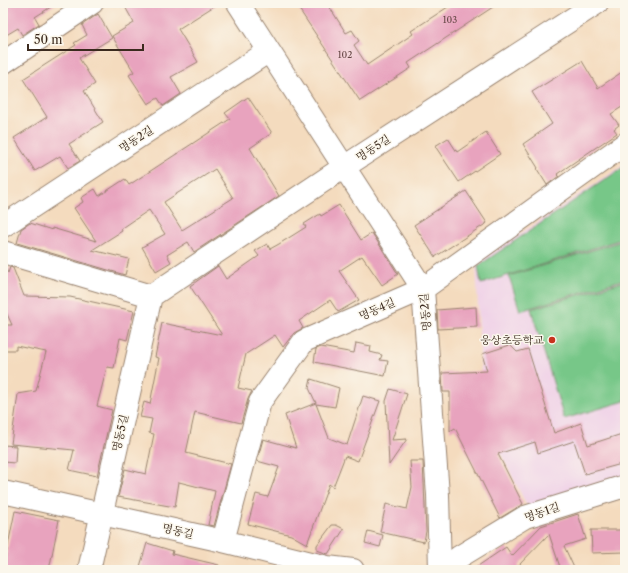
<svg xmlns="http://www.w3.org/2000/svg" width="628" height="573" viewBox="0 0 628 573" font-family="'Libre Caslon Text','Noto Serif KR',serif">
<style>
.built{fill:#efd0e7}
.green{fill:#77c788;stroke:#597853}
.building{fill:#e8a3be;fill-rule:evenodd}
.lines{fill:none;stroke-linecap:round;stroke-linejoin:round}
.minor-casing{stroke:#98826e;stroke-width:24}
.minor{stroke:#fff;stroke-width:22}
.poi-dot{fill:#c8321e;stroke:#fbf7ec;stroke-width:1.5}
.labels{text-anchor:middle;stroke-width:3;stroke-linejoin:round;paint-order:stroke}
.number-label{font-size:9px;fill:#664846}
.street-label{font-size:11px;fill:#3b2a1e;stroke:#fbf7ec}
.poi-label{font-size:11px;fill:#3b2a1e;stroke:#fbf7ec;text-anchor:end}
</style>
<rect width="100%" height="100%" fill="#fbf7ec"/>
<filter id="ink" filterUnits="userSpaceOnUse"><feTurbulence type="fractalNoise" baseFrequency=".025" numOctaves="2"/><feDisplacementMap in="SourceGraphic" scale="8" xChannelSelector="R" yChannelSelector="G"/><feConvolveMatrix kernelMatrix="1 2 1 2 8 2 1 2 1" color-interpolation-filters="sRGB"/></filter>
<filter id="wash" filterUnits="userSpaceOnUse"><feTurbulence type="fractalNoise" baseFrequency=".012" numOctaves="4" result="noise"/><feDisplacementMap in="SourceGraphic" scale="16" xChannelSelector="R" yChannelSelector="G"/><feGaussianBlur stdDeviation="0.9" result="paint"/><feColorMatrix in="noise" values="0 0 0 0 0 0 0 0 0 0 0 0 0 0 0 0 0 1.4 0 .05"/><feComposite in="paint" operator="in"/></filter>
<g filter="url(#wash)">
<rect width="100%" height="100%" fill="#f4dbbe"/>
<!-- built -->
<path class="built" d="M625,164V481L529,510L483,418L476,263Z"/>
<!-- green -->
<path class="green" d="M625,166V238L481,284L478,266Z
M625,240V279L520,311L509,276Z
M625,281V401L564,419L531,309Z"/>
<g id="blocks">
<!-- building -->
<path class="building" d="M3,3H57L35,17L39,24L22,35L18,28L3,37Z
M123,3H219L178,29L198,62L171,77L181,94L163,106L158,98L148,104L129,75L134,72L112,36L134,23Z
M295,3H327L346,33L352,30L359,41L354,45L367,65L413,34L411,31L454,3H499L408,63L411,68L360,101Z
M98,14L112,38L79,58L95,84L84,91L103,122L69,144L80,161L68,168L60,156L35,171L14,138L47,117L23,79L76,45L74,43L87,35L82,25Z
M582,61L598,88L625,70V105L611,114L619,125L614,129L617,133L557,174L559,176L547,185L537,169L538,168L523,144L552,124L532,92Z
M248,97L272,133L250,148L279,196L194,252L188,242L167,255L171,262L156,271L142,247L165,234L149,210L121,229L122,231L92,250L129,259L125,275L17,243L21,229L30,223L52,230V228L96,241L74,208L83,202L81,198L95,189L99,196L125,179L129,185L230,119L225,113ZM215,169L233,198L182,230L164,202Z
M486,132L500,154L459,182L435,146L448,138L457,152Z
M466,191L487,223L435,257L414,225Z
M339,205L361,240L372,233L398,274L382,285L362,256L339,271L359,300L338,312L330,300L299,321L303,328L294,333L283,347L275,335L246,354L238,388L252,391L248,399L241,423L195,412L186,453L231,464L214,526L208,525L215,491L179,482L175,507L118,497L125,469L146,474L154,434L149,433L152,419L140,417L144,402L150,404L159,358L155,357L162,323L222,335L190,286L218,266L226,279L259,256L255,251L267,244L270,249L279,244L306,227L304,224L320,214L321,216Z
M3,265L8,273L10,267L13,268L24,296L70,297L134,311L127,340L120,338L114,368L107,367L97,406L112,410L97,476L69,470L74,450L11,444L18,394L36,391L46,352L16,346V350H3V325H12L3,305Z
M476,307L477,327L438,329L437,310Z
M356,343L371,346L370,352L382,355L380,360L388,361L385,376L314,362L316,349L321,347L354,353Z
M510,345L517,352L528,349L554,433L581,423L588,445L625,433V463L585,474L574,441L538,453L535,442L498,454L523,504L500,518L455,428L450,431V392H443L442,373L487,371L482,354Z
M311,379L339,388L335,407L316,404L329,438L347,445L363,396L380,401L358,461L345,456L333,487L329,484L307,544L291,535L248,524L256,494L268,497L279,467L257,461L263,439L296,448L285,415L316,403L309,388Z
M390,389L407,394L392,440L407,439L389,465L386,401Z
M3,445L16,446L15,463L3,462Z
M410,461H423L426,531L424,542L380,532L386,504L407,509L412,487Z
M15,511L59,520L49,570H3Z
M578,514L586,539L564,546L575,570H561L549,534L518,566L521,570H472L506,547L512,556L541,526Z
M332,525H336L344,529L328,554L317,550V545Z
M591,530H625V552L592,553Z
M368,531L383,535L380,547L365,543Z
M147,543L173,551L172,554L219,565V570H139Z"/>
</g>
</g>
<g filter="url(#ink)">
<use href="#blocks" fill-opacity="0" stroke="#98826e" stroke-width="1"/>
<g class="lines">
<defs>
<path id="minor" d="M238,3L423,289L438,495L440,570
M3,63L92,3
M3,226L269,51
M3,252L151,296
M3,492L223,541L327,567L353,570
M223,541L260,402L304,341L423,289L625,144
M89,570L151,296L344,167L597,3
M449,570L459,557L525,517L625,486"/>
</defs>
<!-- minor casing -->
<use href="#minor" class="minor-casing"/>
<!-- minor -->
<use href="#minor" class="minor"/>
</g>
</g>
<!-- markers -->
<circle class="poi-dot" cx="552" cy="340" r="4"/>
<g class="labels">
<!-- number labels -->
<g class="number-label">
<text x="450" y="23">103</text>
<text x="345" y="58">102</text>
</g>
<!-- street labels -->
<g class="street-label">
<text transform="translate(136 139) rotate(-33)" y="4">명동2길</text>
<text transform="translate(373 148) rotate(-33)" y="4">명동5길</text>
<text transform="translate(377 309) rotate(-23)" y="4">명동4길</text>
<text transform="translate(425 312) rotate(-95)" y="4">명동2길</text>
<text transform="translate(120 433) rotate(-77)" y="4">명동5길</text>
<text transform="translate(542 512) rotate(-19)" y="4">명동1길</text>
<text transform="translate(178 531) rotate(13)" y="4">명동길</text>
</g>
<!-- poi labels -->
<g class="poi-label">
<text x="544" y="344">웅상초등학교</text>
</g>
</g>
<!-- margin -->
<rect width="628" height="573" fill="none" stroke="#fbf7ec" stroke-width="16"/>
<!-- scale -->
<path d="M28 44v6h115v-6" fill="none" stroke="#3b2a1e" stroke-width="2"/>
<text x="34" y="44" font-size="12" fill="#3b2a1e" stroke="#fbf7ec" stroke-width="3" paint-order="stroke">50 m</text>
</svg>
